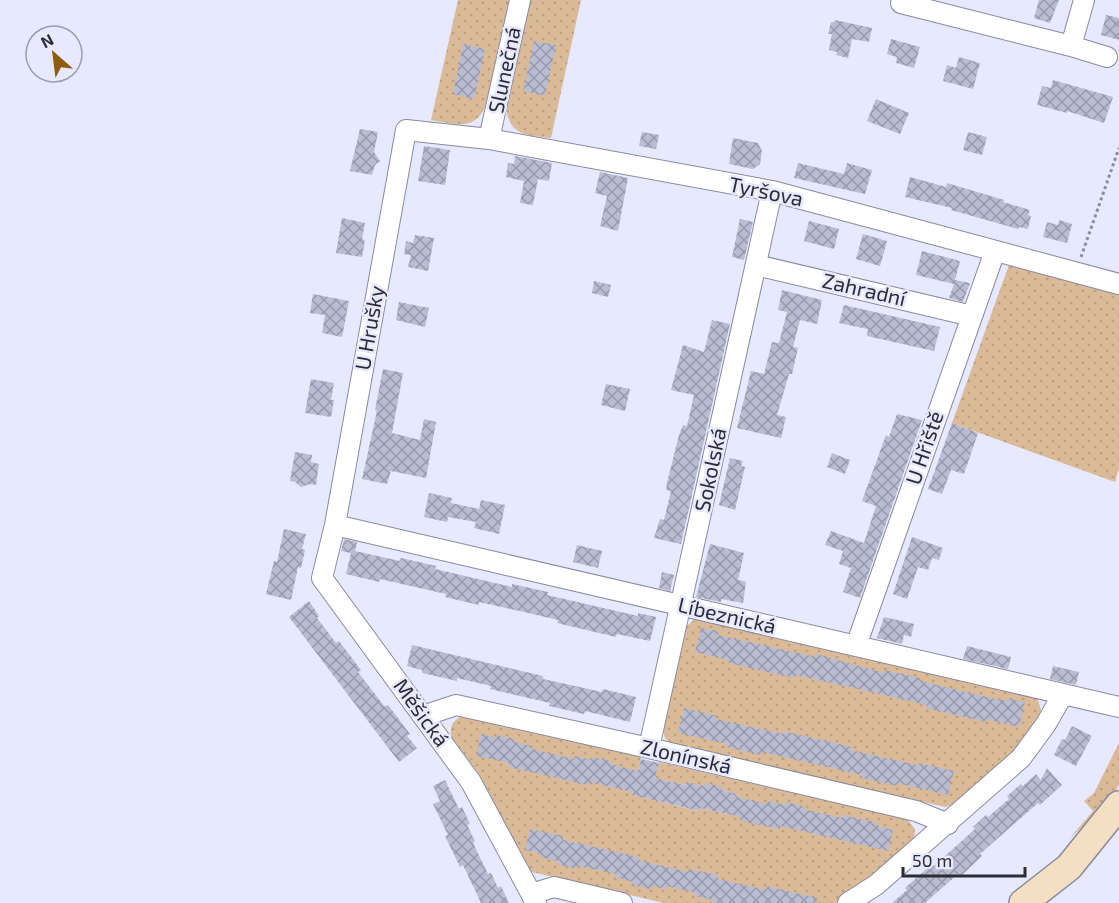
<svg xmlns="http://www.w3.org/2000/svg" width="1119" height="903" viewBox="0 0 1119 903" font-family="'Exo 2',sans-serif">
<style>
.green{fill:url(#green-dots)}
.building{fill:url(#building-cross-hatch)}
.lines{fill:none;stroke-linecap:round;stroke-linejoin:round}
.street-casing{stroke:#888a9e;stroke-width:22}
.secondary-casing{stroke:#888a9e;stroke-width:30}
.path{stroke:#8a8c9b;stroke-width:3;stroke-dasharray:3 3;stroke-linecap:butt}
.street{stroke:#fff;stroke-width:20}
.secondary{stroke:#f4dfc3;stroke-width:27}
.labels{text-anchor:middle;stroke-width:5;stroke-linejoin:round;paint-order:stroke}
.street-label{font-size:21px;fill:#2b2c34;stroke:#e6e9ff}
</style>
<defs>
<pattern id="green-dots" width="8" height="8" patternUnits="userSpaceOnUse" patternTransform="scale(1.5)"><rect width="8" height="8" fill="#daba97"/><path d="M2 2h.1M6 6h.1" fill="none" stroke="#bba083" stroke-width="1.8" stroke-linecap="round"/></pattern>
<pattern id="building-cross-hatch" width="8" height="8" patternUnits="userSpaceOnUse" patternTransform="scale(1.5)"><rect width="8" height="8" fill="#babdd2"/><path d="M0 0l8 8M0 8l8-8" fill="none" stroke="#979aab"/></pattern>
</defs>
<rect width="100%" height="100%" fill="#e6e9ff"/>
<!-- green -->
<path class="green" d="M458,0H509L486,104C476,132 455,124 431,120Z
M529,0H581L551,138C527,135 509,136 506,107Z
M1010,262L1119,295V468L1115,482L952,423Z
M696,618L1037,697L1041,710L1026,740L953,805L945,807L672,744L665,738L663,729L687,626Z
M461,717L641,757L633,795L698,811L700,808L733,815L738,794L722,790L723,788L705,784V786L686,785L655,778L659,762L907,819L915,829L914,840L863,886L835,903H664L532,872L525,865L481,777L451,736C450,727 452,721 461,717Z
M1119,743V784L1111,801L1069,839L1093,811L1084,801L1094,793Z"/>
<!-- building -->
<path class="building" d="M1039,0H1059L1050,23L1034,18Z
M1106,15L1119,18V40L1101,35Z
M835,20L872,28L869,42L852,39L848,58L836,55L837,52L829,50L832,34H828L831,22H834Z
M891,39L920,47L914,68L896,63L897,57L887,54Z
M534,41L556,45L545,96L523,91Z
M463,44L485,49L474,99L453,94Z
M959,57L980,63L973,89L943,81L947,65L956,68Z
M1053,80L1113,97L1104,123L1067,111V113L1037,105L1042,86L1051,88Z
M876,99L909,113L900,134L867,121Z
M360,129L378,132L374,152L380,161L375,165L372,175L350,171Z
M642,132L659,135L656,149L639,146Z
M968,132L987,137L982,155L963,150Z
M733,138L758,143L762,151L760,164L753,169L729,164Z
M424,146L450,150L445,185L418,181Z
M515,156L552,163L549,181L538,179L533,205L520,203L524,181L506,177L508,163L514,164Z
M798,163L844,174L847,163L872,170L865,194L794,178Z
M600,172L628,178L618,231L600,226L607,196L595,193Z
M910,177L946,187L947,183L1004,200L1003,202L1030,210L1028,215L1031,216L1028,229L1019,227L1018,229L951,210L952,208L905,197Z
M342,218L365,223L362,239L365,240L362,257L336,253Z
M740,219L753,222L744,260L732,257Z
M1059,220L1072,224L1067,243L1043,237L1047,222L1058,225Z
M809,221L839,229L834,249L804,241Z
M863,234L887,241L880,266L856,259Z
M415,235L434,238L428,271L408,267L411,255L404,254L406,241L413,243Z
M922,251L960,261L955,280L970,283L963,302L949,298L954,284L916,275Z
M594,281L611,285L608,297L592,293Z
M782,290L822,300L817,324L800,320L793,347L798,348L792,374H789L777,415L786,417L781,438L737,428L751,371L764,374L772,342L779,343L787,312L778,310Z
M313,294L349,301L342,337L322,333L325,315L310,313Z
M399,302L429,308L425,327L396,320Z
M844,305L940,327L934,351L867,336L868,329L839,323Z
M712,320L730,324L681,544L654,538L660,519L664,520L671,491L666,490L667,483L679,435L683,425L687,426L694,395L671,390L683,345L704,352Z
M383,369L403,373L392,433L420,440L424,419L436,422L426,478L391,471L387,484L362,479L377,411L375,410Z
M311,379L334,383L331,400H334L331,417L305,413Z
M606,384L630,389L625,411L601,405Z
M897,414L922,420L860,598L843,592L851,568L839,564L843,551L825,545L831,531L864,543L876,506L862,501L886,435L889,437Z
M952,423L978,433L964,474L951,470L942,494L928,489Z
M295,452L312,455L311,462L319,464L316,485L310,484L301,487L295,482L290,481Z
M832,453L850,460L845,474L827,467Z
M730,458L743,461L741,466L745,467L735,510L719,505Z
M429,493L452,498L451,503L479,509L481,500L505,505L499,534L474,528L476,522L448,517L447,522L424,517Z
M284,529L306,534L302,549L305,550L301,568L298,567L291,600L266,594L274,561L277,562Z
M912,537L943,548L939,560L932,558L928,570L918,567L907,599L893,594Z
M344,539L357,542L355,551L400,561L401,558L419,562L436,566L435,569L512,587V584L548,592L547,595L638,616V613L656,617L650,641L617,634L616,637L557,623L558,620L524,612L479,602V605L445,597L446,594L380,579L379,582L346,574L351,553L341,551Z
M710,544L744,553L738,580L746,582L743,603L721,599V602L696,597Z
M577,545L602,551L598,568L573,562Z
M662,572L674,575L670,591L659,588Z
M309,601L319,616L317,618L336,643L339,641L361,670L358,672L385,707L388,705L410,734L407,736L417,748L399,762L289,617Z
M884,617L914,624L911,637L904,635L902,644L877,638Z
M701,628L719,631L718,635L816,657V654L884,673L885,670L903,674L920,678V681L991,698L1007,701V698L1025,702L1019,727L986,719L985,722L926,708L927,705L858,689L795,675L794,678L728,663L729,660L695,652Z
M412,645L543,676V679L602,692L603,689L636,697L630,722L585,711L584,714L549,706L550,703L490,689L491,686L457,678V681L422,673V670L407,666Z
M967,646L1011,657L1008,669L963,659Z
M1053,666L1079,672L1076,685L1050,679Z
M684,708L717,716L716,719L783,734V731L852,747L851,750L885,758L918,765L919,763L954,771L948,795L897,783V786L879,782L862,778V775L762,752L761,755L726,747L727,744L678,733Z
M1072,726L1092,736L1076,766L1054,755L1062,739L1065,740Z
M481,734L497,738V735L515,739L514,742L532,746L531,749L574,759L575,756L592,760L593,757L611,761L610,764L638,771L641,759L646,760L659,763L655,778L686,785L687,782L705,786V783L723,787L722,790L738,794L737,797L767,804L768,801L785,805L786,802L803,806V809L842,818L843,815L878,823V826L893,830L888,851L780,826V829L740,821L741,817L700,808L699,811L666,803L632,795L633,792L588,782L587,785L509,767V763L476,756Z
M1047,768L1062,785L1040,805L1038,803L980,854L982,856L960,877L958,874L925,903H892L907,890L905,888L932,864L934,866L975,829L973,827L986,815L988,817L1009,799L1007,796L1021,784L1023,786L1036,774L1041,780Z
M445,780L459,809L462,807L470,824L467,825L475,841L473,843L488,874L491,873L498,888L501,886L509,903H481L463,865L460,867L445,836L448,835L433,804L440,801L433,786Z
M530,829L563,836V840L639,857L638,860L688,872L689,869L718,875V879L766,890L767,886L817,898L816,903H712L713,900L695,896L696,893L667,886L666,889L651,886L650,889L632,885L633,882L616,877V874L588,868L576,866L575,869L557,864L558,861L540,857L541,854L525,850Z"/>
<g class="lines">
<defs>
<path id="street" d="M901,3L1071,46L1084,0
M1071,46L1107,57
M489,139L520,0
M756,265L972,316
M335,525L1119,707
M856,646L995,251
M423,716L456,705L649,748L916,811L948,824
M649,748L772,191
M531,894L554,887L622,903
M536,903L471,782L322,578L335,525L406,130L489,139L772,191L1119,284
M848,903L876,885L1021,758L1046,724L1063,694"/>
<path id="secondary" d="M1023,903L1069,867L1119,805"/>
</defs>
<!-- street casing -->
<use href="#street" class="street-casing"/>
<!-- secondary casing -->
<use href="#secondary" class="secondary-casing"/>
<!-- path -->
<path class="path" d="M1081,257L1119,148"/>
<!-- street -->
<use href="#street" class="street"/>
<!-- secondary -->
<use href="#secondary" class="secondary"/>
</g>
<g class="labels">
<!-- street labels -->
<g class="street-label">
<text transform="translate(505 70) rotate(-78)" y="7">Slunečná</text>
<text transform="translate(766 192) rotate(12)" y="7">Tyršova</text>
<text transform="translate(864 290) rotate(13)" y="7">Zahradní</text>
<text transform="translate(370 328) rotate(-80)" y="7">U Hrušky</text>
<text transform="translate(925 448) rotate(-71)" y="7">U Hřiště</text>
<text transform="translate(711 470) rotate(-78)" y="7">Sokolská</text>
<text transform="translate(727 616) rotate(13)" y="7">Líbeznická</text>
<text transform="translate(421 713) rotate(54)" y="7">Měšická</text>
<text transform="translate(686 757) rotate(13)" y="7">Zlonínská</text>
</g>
</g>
<!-- north arrow -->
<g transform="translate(54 54) rotate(332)"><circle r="28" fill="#e6e9ff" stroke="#9b9dae" stroke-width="1.5"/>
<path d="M0-4.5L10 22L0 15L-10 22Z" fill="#8f5b0c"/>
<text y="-9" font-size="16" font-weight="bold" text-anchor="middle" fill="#2b2c34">N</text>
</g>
<!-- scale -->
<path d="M903 867v9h122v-9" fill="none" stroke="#2b2c34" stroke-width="3"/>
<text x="912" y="867" font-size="18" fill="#2b2c34" stroke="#e6e9ff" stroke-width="4.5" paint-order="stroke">50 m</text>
</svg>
